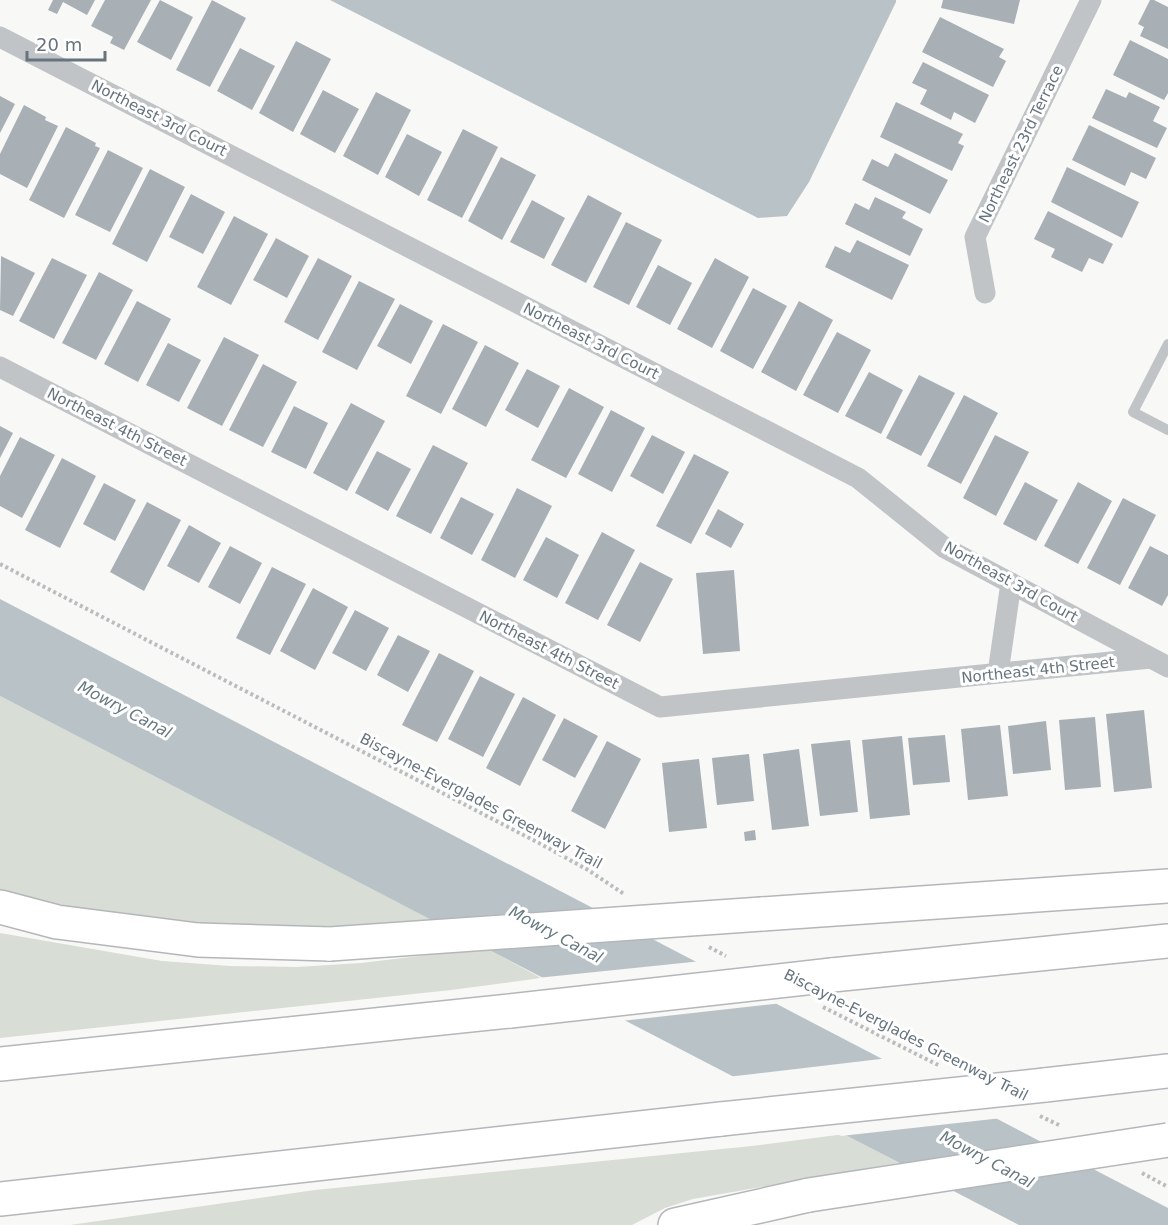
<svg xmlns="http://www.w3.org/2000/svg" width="1168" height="1225" viewBox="0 0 1168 1225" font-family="'DejaVu Sans',sans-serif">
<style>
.green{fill:#d8ddd6}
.water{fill:#b9c3c7}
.pier{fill:#f8f8f6}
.building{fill:#a8afb5}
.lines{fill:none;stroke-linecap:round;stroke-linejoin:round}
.highway-casing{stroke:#b4b7ba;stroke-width:36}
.path{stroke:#babdbf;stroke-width:4;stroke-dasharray:3 3;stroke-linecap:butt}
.lane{stroke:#c0c4c7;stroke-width:10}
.street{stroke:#c0c4c7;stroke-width:21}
.highway{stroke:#fff;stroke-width:33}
.highway-bridge-casing{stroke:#b4b7ba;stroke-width:36;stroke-linecap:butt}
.highway-bridge{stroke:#fff;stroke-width:33}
.labels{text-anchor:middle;stroke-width:6;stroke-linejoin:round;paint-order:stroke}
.street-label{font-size:15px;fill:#66747e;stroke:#fff}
.water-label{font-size:16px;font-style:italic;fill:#67797f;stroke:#fff}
</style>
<rect width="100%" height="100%" fill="#f8f8f6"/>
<!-- green -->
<path class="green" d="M0,696L432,920C389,923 346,927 304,928C202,930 99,915 0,891Z
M0,933L162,961L230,966L297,967L361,963L486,948L541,978L451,990L0,1038Z
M845,1134L899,1163L693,1199L665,1208L632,1225H70L315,1190L752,1146Z"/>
<!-- water -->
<path class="water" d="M330,0H896V2L809,182L787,216L758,218Z
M0,599L1168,1208V1225H1019L0,696Z"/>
<!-- pier -->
<path class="pier" d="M702,961L783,1003L621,1021L537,978Z
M889,1058L1002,1118L841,1136L727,1077Z"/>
<!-- building -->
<path class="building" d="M53,0H95L87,15L63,2L57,14L48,10Z
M105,0H151L124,50L110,43L113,37L91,26Z
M160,0L193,17L171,60L137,42Z
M212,0L246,18L210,87L176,70Z
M943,0H1020L1014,24L941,8Z
M1150,0H1154L1168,7V49L1140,36L1144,27L1138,24Z
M940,17L1004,49L999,57L1006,61L993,87L922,52Z
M1130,40L1168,59V93L1164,100L1113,75Z
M296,41L331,59L293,132L259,113Z
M240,48L275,66L252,110L217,91Z
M923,62L989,95L975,123L954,112L951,120L920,104L927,90L912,83Z
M1106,89L1126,98L1129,92L1160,107L1153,121L1167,128L1157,148L1092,118Z
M323,90L359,109L335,153L300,134Z
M376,92L411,110L378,175L343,156Z
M0,96L15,104L0,133Z
M896,102L963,134L958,143L964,146L952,171L880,137Z
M24,105L46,117L45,120L58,126L27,188L0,174V154Z
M1089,125L1156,158L1146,179L1131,172L1125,186L1072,160Z
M66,127L96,143L95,146L100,148L64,218L29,200Z
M463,129L498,147L462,218L427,200Z
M407,134L442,152L419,196L385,177Z
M108,150L143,168L110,232L75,215Z
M895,153L948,180L930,214L862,180L872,159L888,167Z
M501,157L536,175L502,240L468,221Z
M1067,167L1139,202L1122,238L1051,202Z
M150,169L185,187L147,262L112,244Z
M191,194L225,212L203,254L169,237Z
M588,195L622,213L586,283L551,265Z
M875,197L906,212L902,218L923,229L910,256L845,224L855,203L869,210Z
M532,200L565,218L544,259L510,242Z
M1048,211L1113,244L1103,264L1089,258L1082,272L1051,257L1055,249L1034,239Z
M234,216L268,234L231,305L197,287Z
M626,222L662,240L629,305L593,287Z
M276,238L309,256L287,298L253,280Z
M857,240L909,265L892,300L825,267L835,246L850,253Z
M1,256L35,273L13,316L0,310Z
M52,258L87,275L54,339L19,321Z
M318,258L352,276L318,340L284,322Z
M715,258L749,277L712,348L677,329Z
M658,265L692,283L670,325L636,307Z
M99,272L133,290L96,360L62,343Z
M359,281L395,299L357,370L322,352Z
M753,288L787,306L753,369L720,351Z
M137,301L171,319L138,382L104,364Z
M799,301L833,320L796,391L761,372Z
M400,304L433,321L411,364L377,346Z
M443,324L478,342L441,414L406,396Z
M837,332L871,350L838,413L803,395Z
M224,337L259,355L222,426L187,408Z
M168,343L201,360L179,402L146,385Z
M485,345L519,363L486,427L452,409Z
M263,364L297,382L263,447L229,430Z
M527,369L560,386L538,428L505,410Z
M869,372L903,390L881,434L845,416Z
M919,375L955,393L921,456L886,438Z
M569,388L604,407L566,478L531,460Z
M964,395L998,413L961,484L927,466Z
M351,403L385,421L347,491L313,473Z
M294,406L328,423L306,469L271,452Z
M611,410L645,428L612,492L578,474Z
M0,426L13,433L0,458Z
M652,435L685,452L663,494L630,476Z
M995,435L1029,452L996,516L963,498Z
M20,437L55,455L22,518L0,506V476Z
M433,445L468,463L431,534L396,516Z
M377,451L411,469L388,511L355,493Z
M694,454L729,472L691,544L656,526Z
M62,458L96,476L60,548L25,530Z
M1025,482L1058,500L1036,541L1003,524Z
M1078,482L1112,501L1078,564L1044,546Z
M104,483L136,500L115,541L83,524Z
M517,488L552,506L515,578L481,560Z
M461,497L494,514L472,555L440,538Z
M1123,498L1156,515L1120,585L1087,568Z
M147,502L181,520L144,591L110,572Z
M718,509L744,524L731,548L705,534Z
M189,525L221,543L199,583L167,566Z
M602,532L635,550L598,620L565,603Z
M546,537L579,555L557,598L523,580Z
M230,546L262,563L240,604L208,587Z
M1150,546L1168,555V595L1162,606L1128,588Z
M640,562L673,579L640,642L607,625Z
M272,567L306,584L270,655L236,638Z
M734,570L740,651L703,654L696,573Z
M313,588L348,607L315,670L280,651Z
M355,610L389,628L366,671L332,653Z
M398,635L430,651L408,692L377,675Z
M439,653L474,671L437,742L402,725Z
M480,676L515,694L483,757L448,739Z
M523,697L556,715L520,786L486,768Z
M1144,710L1152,788L1114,792L1106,714Z
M1095,717L1101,787L1065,790L1059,720Z
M564,718L598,736L575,778L542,760Z
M1046,721L1051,770L1013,774L1008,726Z
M1000,725L1008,796L968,800L961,729Z
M945,735L950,782L913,785L908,738Z
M902,736L910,815L870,819L862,740Z
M850,740L858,812L820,816L811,744Z
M607,741L641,759L605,829L571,811Z
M799,749L809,826L772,830L763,754Z
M749,754L754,801L717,805L712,758Z
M699,759L707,828L669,832L662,763Z
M755,830L756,840L745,841L744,832Z"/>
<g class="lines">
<defs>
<path id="highway" d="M0,907L57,922L198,940L330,944
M762,914L1168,886
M832,975L1168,941
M0,1064L510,1011
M1045,1085L1168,1071
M0,1199L721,1119
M675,1225L809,1195"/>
</defs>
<!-- highway casing -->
<use href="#highway" class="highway-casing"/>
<!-- path -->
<path class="path" d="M0,564L539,843L588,870L624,894
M709,947L726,956
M823,1007L940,1066
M1040,1116L1061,1126
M1142,1173L1168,1187"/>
<!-- lane -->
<path class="lane" d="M1168,344L1133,412L1168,430"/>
<!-- street -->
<path class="street" d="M0,37L858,478L945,548L1168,667
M985,293L975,237L1091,0
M0,367L660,707L1151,658
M998,673L1011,583"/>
<!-- highway -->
<use href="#highway" class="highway"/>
<defs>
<path id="highway-bridge" d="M330,944L762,914
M510,1011L832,975
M721,1119L1045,1085
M809,1195L1168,1140"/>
</defs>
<!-- highway-bridge casing -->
<use href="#highway-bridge" class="highway-bridge-casing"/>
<!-- highway-bridge -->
<use href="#highway-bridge" class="highway-bridge"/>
</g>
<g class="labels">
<!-- street labels -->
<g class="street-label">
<text transform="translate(159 118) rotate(27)" y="5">Northeast 3rd Court</text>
<text transform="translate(1021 144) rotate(-64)" y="5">Northeast 23rd Terrace</text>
<text transform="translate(591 341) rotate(27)" y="5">Northeast 3rd Court</text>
<text transform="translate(117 427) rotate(27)" y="5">Northeast 4th Street</text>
<text transform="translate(1011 582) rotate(29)" y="5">Northeast 3rd Court</text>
<text transform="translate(549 650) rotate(27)" y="5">Northeast 4th Street</text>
<text transform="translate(1038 670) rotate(-6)" y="5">Northeast 4th Street</text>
<text transform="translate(481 801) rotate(28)" y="5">Biscayne-Everglades Greenway Trail</text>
<text transform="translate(906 1035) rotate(27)" y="5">Biscayne-Everglades Greenway Trail</text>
</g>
<!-- water labels -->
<g class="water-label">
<text transform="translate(125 709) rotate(28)" y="6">Mowry Canal</text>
<text transform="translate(556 934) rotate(28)" y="6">Mowry Canal</text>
<text transform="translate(987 1159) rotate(28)" y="6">Mowry Canal</text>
</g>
</g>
<!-- scale -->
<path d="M27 51v9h78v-9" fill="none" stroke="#66747e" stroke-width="3"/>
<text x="36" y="51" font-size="18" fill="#66747e" stroke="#ffffff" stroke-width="4.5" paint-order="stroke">20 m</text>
</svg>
